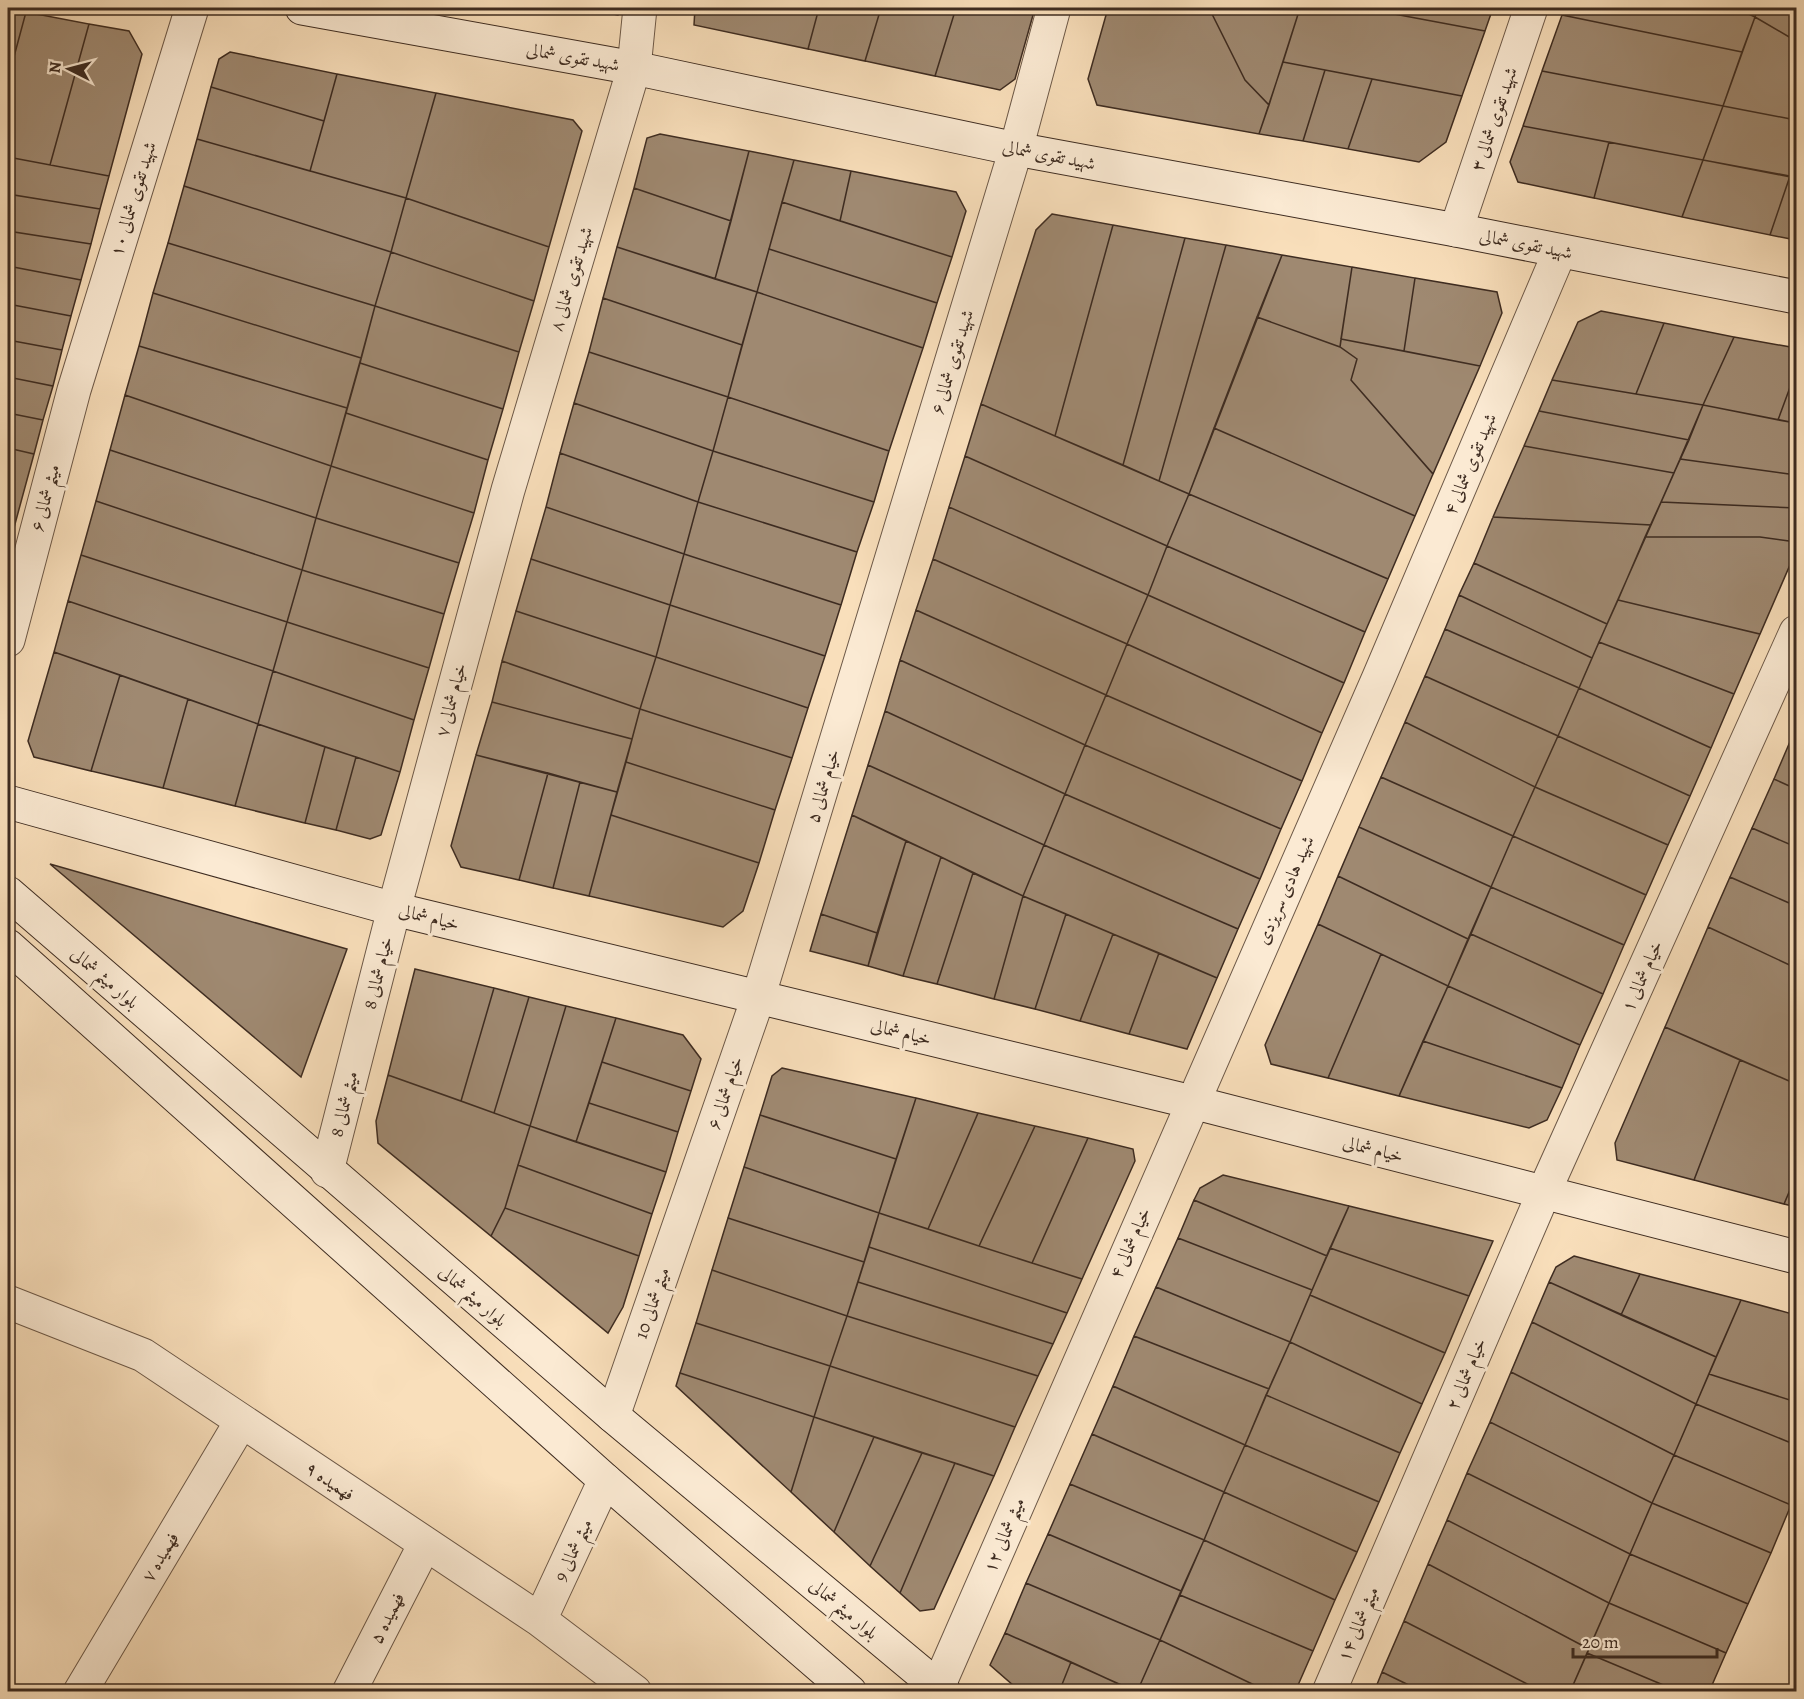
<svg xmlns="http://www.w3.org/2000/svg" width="1804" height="1699" viewBox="0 0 1804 1699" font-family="Alegreya,Amiri,serif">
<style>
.building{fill:#9f8971;stroke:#3e2c21;stroke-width:1.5}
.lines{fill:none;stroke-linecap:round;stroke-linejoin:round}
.street-casing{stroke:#6d5948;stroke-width:35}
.secondary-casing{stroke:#3e2c21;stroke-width:35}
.street{stroke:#fbead3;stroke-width:33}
.secondary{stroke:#fbead3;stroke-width:33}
.labels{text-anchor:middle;stroke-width:6;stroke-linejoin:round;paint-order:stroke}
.street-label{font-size:18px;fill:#3e2c21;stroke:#fbead3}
</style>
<rect width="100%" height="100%" fill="#f9dfbb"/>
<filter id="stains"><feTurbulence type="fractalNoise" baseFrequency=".00333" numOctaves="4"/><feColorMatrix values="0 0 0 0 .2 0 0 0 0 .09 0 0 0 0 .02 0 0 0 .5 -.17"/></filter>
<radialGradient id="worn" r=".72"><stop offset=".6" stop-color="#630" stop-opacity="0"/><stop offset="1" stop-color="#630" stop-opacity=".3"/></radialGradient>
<!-- building -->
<path class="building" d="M8,8L26,12L8,79Z
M581,8H624L618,15Z
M695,8H819L808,49L694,25Z
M819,8H881L865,61L808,49Z
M881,8H956L935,76L865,61Z
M956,8H1035L1015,79L1000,90L935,76Z
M1108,8H1209L1245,80L1269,105L1259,134L1097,105L1088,79Z
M1209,8H1300L1269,105L1245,80Z
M1300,8H1362L1485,31L1462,96L1283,62Z
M1362,8H1493L1485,31Z
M1564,8H1736L1755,17L1742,52L1562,15Z
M1736,8H1758L1755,17Z
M1758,8H1796V41L1755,17Z
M26,12L89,24L50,165L8,157V79Z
M1562,15L1742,52L1723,106L1542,71Z
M1755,17L1796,41V120L1723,106Z
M89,24L129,31L142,54L109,176L50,165Z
M230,52L337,74L324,121L211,87L219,59Z
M1283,62L1325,70L1303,141L1259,134Z
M1325,70L1372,79L1348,149L1303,141Z
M1542,71L1723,106L1703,160L1523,126Z
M337,74L436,93L406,198L310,171Z
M1372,79L1462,96L1446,142L1419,162L1348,149Z
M211,87L324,121L310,171L197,139Z
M436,93L573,120L582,131L549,247L406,198Z
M1723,106L1796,120V178L1703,160Z
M1523,126L1609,142L1594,198L1518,182L1510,162Z
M660,134L749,151L731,221L634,188L647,138Z
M197,139L406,198L391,252L184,186Z
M1609,142L1703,160L1682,217L1594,198Z
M749,151L794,160L757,292L715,279Z
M8,157L109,176L100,209L8,194Z
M794,160L851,171L840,221L782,202Z
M1703,160L1790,176L1770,235L1682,217Z
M851,171L956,192L966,211L952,257L840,221Z
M1790,176L1796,178V240L1770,235Z
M184,186L391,252L375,306L168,243Z
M634,188L731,221L715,279L617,247Z
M8,194L100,209L91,244L8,231Z
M406,198L549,247L534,301L391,252Z
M782,202L952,257L937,303L769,249Z
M1052,214L1113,225L1055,436L981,404L1036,230Z
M1113,225L1185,238L1123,465L1055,436Z
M8,231L91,244L81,280L8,266Z
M1185,238L1226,245L1159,481L1123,465Z
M168,243L375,306L361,358L153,293Z
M1226,245L1282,255L1189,494L1159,481Z
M617,247L757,292L742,345L603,298Z
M769,249L937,303L923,348L757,292Z
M391,252L534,301L519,352L375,306Z
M1282,255L1352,267L1340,347L1257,317Z
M8,266L81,280L71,316L8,304Z
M1352,267L1415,278L1404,351L1341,339Z
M1415,278L1497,292L1502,313L1480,366L1404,351Z
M757,292L923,348L889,451L728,397Z
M153,293L361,358L347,408L139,346Z
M603,298L742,345L728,397L589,352Z
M8,304L71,316L62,350L8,340Z
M375,306L519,352L503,409L360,363Z
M1601,311L1664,323L1636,394L1552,380L1578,322Z
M1257,317L1340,347L1357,359L1351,380L1433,474L1415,516L1214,428Z
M1664,323L1734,337L1703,405L1636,394Z
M1734,337L1796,348V371L1778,420L1703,405Z
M1341,339L1480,366L1433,474L1351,380L1357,359L1340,347Z
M8,340L62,350L53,386L8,377Z
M139,346L347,408L331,466L125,395Z
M589,352L728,397L713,451L574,403Z
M360,363L503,409L488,460L346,413Z
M1796,371V423L1778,420Z
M8,377L53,386L43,420L8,413Z
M1552,380L1636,394L1703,405L1689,440L1539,411Z
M125,395L331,466L316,518L110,450Z
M728,397L889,451L874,502L713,451Z
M574,403L713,451L698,502L560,453Z
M981,404L1189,494L1167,546L965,456Z
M1703,405L1796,423V475L1680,459Z
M1539,411L1689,440L1674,473L1524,446Z
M8,413L43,420L34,454L8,448Z
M346,413L488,460L474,513L331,466Z
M1214,428L1415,516L1388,579L1189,494Z
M1524,446L1674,473L1651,525L1493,517Z
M8,448L34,454L15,524L8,522Z
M110,450L316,518L302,570L96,501Z
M713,451L874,502L857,552L698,502Z
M560,453L698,502L684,554L546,507Z
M965,456L1167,546L1148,595L949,507Z
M1680,459L1796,475V508L1661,502Z
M331,466L474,513L459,563L316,518Z
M1189,494L1388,579L1365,632L1167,546Z
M96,501L302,570L287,622L81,555Z
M698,502L857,552L841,605L684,554Z
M1661,502L1796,508V542L1760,537H1645Z
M546,507L684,554L670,605L531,559Z
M949,507L1148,595L1127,644L933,559Z
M1493,517L1651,525L1607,624L1474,563Z
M316,518L459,563L444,614L302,570Z
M8,522L15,524L8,551Z
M1645,537H1760L1796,542V551L1760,634L1618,600Z
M1167,546L1365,632L1344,683L1148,595Z
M684,554L841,605L825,656L670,605Z
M81,555L287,622L273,671L68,601Z
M531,559L670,605L656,657L516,611Z
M933,559L1127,644L1106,695L916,610Z
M1474,563L1607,624L1592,658L1459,595Z
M302,570L444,614L429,668L287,622Z
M1148,595L1344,683L1322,733L1127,644Z
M1459,595L1592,658L1579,688L1445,629Z
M1618,600L1760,634L1734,694L1599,642Z
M68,601L273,671L258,724L54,652Z
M670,605L825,656L808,708L656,657Z
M916,610L1106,695L1085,745L900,660Z
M516,611L656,657L640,709L502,661Z
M287,622L429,668L414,720L273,671Z
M1445,629L1579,688L1558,736L1425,676Z
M1599,642L1734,694L1711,748L1579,688Z
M1127,644L1322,733L1302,781L1106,695Z
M54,652L120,675L91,771L34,757L28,741Z
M656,657L808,708L792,758L640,709Z
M900,660L1085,745L1065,794L885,711Z
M502,661L640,709L632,739L492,702Z
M273,671L414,720L400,772L258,724Z
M120,675L188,699L163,788L91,771Z
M1425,676L1558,736L1535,787L1405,722Z
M1579,688L1711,748L1690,796L1558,736Z
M1106,695L1302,781L1281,829L1085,745Z
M188,699L258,724L235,806L163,788Z
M492,702L632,739L617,792L476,755Z
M640,709L792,758L775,810L626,762Z
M885,711L1065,794L1044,845L868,765Z
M1405,722L1535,787L1513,836L1381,777Z
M258,724L325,747L305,823L235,806Z
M1795,730L1796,731V789L1774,779Z
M1558,736L1690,796L1668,845L1535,787Z
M1085,745L1281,829L1260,879L1065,794Z
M325,747L356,757L336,830L305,823Z
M476,755L548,773L519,880L461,867L451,846Z
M356,757L400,772L381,835L370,839L336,830Z
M626,762L775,810L759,863L611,815Z
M868,765L1044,845L1023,896L852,815Z
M548,773L580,782L553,888L519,880Z
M1381,777L1513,836L1491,887L1359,827Z
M1774,779L1796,789V847L1752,828Z
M580,782L617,792L589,896L553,888Z
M1535,787L1668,845L1646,895L1513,836Z
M1065,794L1260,879L1238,929L1044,845Z
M611,815L759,863L743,911L723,927L589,896Z
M852,815L906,841L877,933L821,914Z
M1359,827L1491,887L1468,939L1338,876Z
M1752,828L1796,847V906L1730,877Z
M1513,836L1646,895L1624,945L1491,887Z
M906,841L941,857L903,976L868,966Z
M1044,845L1238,929L1217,978L1023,896Z
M941,857L973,873L937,984L903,976Z
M50,864L347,949L301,1077Z
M973,873L1023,896L994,999L937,984Z
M1338,876L1468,939L1448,986L1318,924Z
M1730,877L1796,906V968L1708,927Z
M1491,887L1624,945L1603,994L1471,934Z
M1023,896L1066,914L1035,1009L994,999Z
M821,914L877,933L868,966L810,951Z
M1066,914L1113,934L1080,1021L1035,1009Z
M1318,924L1381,954L1328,1078L1271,1064L1265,1045Z
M1708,927L1796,968V1084L1665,1027Z
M1113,934L1159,953L1129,1034L1080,1021Z
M1471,934L1603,994L1580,1045L1448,986Z
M1159,953L1217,978L1187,1049L1129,1034Z
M1381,954L1448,986L1399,1096L1328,1078Z
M415,969L494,988L461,1101L388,1075Z
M1448,986L1580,1045L1562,1088L1423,1041Z
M494,988L529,997L494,1113L461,1101Z
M529,997L566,1006L530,1126L494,1113Z
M566,1006L616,1018L576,1142L530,1126Z
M616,1018L683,1035L701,1059L691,1091L602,1062Z
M1665,1027L1740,1060L1694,1180L1617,1160L1615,1143Z
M1423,1041L1562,1088L1547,1120L1529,1128L1399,1096Z
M1740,1060L1796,1084V1176L1784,1204L1694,1180Z
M602,1062L691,1091L678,1132L589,1103Z
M782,1068L916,1098L896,1159L760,1115L772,1076Z
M388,1075L530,1126L505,1208L491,1236L378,1143L376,1121Z
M916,1098L978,1113L928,1229L879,1213Z
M589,1103L678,1132L666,1172L576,1142Z
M978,1113L1035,1126L979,1246L928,1229Z
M760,1115L896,1159L879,1213L744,1167Z
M530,1126L666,1172L652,1214L518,1165Z
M1035,1126L1088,1138L1032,1263L979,1246Z
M1088,1138L1133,1149L1135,1161L1082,1279L1032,1263Z
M518,1165L652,1214L639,1256L505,1208Z
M744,1167L879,1213L864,1262L728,1218Z
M1223,1175L1349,1206L1327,1256L1194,1200L1200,1188Z
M1796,1176V1207L1784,1204Z
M1796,1176V1207L1784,1204Z
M1194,1200L1327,1256L1312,1290L1178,1238Z
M1349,1206L1493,1241L1469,1296L1330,1248Z
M505,1208L639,1256L623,1307L608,1333L491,1236Z
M879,1213L979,1246L1082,1279L1067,1313L869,1247Z
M728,1218L864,1262L847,1316L712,1270Z
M1178,1238L1312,1290L1290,1342L1156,1287Z
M869,1247L1067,1313L1053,1344L858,1282Z
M1330,1248L1469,1296L1445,1353L1310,1295Z
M1574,1256L1640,1274L1621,1315L1549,1282L1556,1267Z
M712,1270L847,1316L830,1366L696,1323Z
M1640,1274L1741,1300L1716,1357L1621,1315Z
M858,1282L1053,1344L1038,1376L847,1316Z
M1549,1282L1716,1357L1696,1404L1532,1322Z
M1156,1287L1290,1342L1269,1389L1134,1336Z
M1310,1295L1445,1353L1422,1404L1290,1342Z
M1741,1300L1796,1315V1402L1709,1374Z
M847,1316L1038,1376L1015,1427L830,1366Z
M1532,1322L1696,1404L1674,1455L1511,1372Z
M696,1323L830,1366L814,1417L680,1373Z
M1134,1336L1269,1389L1245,1445L1113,1386Z
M1290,1342L1422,1404L1400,1453L1266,1395Z
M830,1366L1015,1427L994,1476L814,1417Z
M1511,1372L1674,1455L1652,1503L1490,1422Z
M680,1373L814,1417L791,1492L676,1386Z
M1709,1374L1796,1402V1445L1696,1404Z
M1113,1386L1245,1445L1224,1492L1092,1434Z
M1266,1395L1400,1453L1379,1502L1245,1445Z
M1696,1404L1796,1445V1493L1791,1505L1674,1455Z
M814,1417L874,1437L834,1532L791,1492Z
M1490,1422L1652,1503L1630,1554L1467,1473Z
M1092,1434L1224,1492L1204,1540L1070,1484Z
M874,1437L922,1453L870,1566L834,1532Z
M1245,1445L1379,1502L1357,1552L1224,1492Z
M922,1453L955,1463L900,1593L870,1566Z
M1674,1455L1791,1505L1771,1553L1652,1503Z
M955,1463L994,1476L934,1609L920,1611L900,1593Z
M1467,1473L1630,1554L1609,1603L1447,1520Z
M1070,1484L1204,1540L1181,1591L1048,1534Z
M1224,1492L1357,1552L1335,1600L1204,1540Z
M1652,1503L1771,1553L1748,1604L1630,1554Z
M1447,1520L1609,1603L1589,1649L1428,1564Z
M1048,1534L1181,1591L1160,1640L1026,1583Z
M1204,1540L1335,1600L1313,1651L1180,1595Z
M1630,1554L1748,1604L1726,1653L1609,1603Z
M1428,1564L1589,1649L1570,1692H1543L1404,1621Z
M1026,1583L1160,1640L1137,1692L1005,1633Z
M1180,1595L1313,1651L1295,1692H1269L1160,1640Z
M1609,1603L1726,1653L1709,1692H1680L1587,1653Z
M1404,1621L1543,1692H1423L1382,1672Z
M1005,1633L1071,1662L1059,1692H1021L990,1665Z
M1160,1640L1269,1692H1137Z
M1587,1653L1680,1692H1570Z
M1071,1662L1136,1692H1059Z
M1382,1672L1423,1692H1374Z"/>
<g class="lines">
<defs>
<path id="street" d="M1456,230L1531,8
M8,640L74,390L192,8
M327,1171L394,909L508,490L634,68L640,8
M8,1302L143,1355L540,1620L635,1692
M613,1416L758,998L1016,149L1054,8
M540,1620L605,1480
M938,1687L1379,677L1560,251
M80,1692L241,1422
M349,1692L425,1544
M1329,1692L1544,1192L1796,632"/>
<path id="secondary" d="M302,8L634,68L1016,149L1456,230L1796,297
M8,802L394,909L1192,1102L1796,1257
M8,893L613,1416L944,1692
M8,946L605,1480L850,1692"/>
</defs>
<!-- street casing -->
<use href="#street" class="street-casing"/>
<!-- secondary casing -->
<use href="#secondary" class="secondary-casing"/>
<!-- street -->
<use href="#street" class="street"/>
<!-- secondary -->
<use href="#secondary" class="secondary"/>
</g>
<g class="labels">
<!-- street labels -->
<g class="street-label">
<text transform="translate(573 57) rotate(10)" y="6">شهید تقوی شمالی</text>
<text transform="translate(1494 119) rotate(-71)" y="6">شهید تقوی شمالی ۳</text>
<text transform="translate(1049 155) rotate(11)" y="6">شهید تقوی شمالی</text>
<text transform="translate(133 199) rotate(-73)" y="6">شهید تقوی شمالی ۱۰</text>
<text transform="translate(1526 244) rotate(11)" y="6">شهید تقوی شمالی</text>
<text transform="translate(571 279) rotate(-73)" y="6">شهید تقوی شمالی ۸</text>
<text transform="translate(952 362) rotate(-73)" y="6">شهید تقوی شمالی ۶</text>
<text transform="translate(1470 464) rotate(-67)" y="6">شهید تقوی شمالی ۴</text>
<text transform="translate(45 498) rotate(-75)" y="6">میثم شمالی ۶</text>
<text transform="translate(451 700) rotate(-75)" y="6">خیام شمالی ۷</text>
<text transform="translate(823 786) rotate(-73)" y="6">خیام شمالی ۵</text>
<text transform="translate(1285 890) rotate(-66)" y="6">شهید هادی سریزدی</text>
<text transform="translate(429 917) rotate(14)" y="6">خیام شمالی</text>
<text transform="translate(378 973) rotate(-76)" y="6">خیام شمالی 8</text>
<text transform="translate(1642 976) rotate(-66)" y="6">خیام شمالی ۱</text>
<text transform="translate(105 978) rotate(41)" y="6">بلوار میثم شمالی</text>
<text transform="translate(901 1032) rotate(14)" y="6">خیام شمالی</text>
<text transform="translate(725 1093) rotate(-71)" y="6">خیام شمالی ۶</text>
<text transform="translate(344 1104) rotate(-76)" y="6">میثم شمالی 8</text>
<text transform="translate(1373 1149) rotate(14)" y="6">خیام شمالی</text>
<text transform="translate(1130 1243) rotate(-66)" y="6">خیام شمالی ۴</text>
<text transform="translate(473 1296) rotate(41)" y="6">بلوار میثم شمالی</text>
<text transform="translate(652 1303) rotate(-71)" y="6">میثم شمالی 10</text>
<text transform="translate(1466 1374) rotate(-67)" y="6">خیام شمالی ۲</text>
<text transform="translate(330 1481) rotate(34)" y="6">فهمیده ۹</text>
<text transform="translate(1004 1535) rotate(-67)" y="6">میثم شمالی ۱۲</text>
<text transform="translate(573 1550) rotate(-65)" y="6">میثم شمالی 9</text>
<text transform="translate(160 1557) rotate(-59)" y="6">فهمیده ۷</text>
<text transform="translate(844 1609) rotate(40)" y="6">بلوار میثم شمالی</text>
<text transform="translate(387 1618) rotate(-63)" y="6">فهمیده ۵</text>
<text transform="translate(1358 1624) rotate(-67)" y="6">میثم شمالی ۱۴</text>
</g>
</g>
<!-- margin -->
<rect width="1804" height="1699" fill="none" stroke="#f9dfbb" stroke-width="30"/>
<rect x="9" y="9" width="1786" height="1681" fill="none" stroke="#3e2c21" stroke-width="3"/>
<rect x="15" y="15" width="1774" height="1669" fill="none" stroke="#3e2c21" stroke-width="1.5"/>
<!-- north arrow -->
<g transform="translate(69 69) rotate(276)" stroke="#fbead3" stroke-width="4.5" paint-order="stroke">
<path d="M0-4.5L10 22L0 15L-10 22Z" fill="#3e2c21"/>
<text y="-9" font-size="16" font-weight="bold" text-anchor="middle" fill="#3e2c21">N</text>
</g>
<!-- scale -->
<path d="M1573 1648v9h144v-9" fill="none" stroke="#3e2c21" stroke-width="3"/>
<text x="1582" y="1648" font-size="18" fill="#3e2c21" stroke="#fbead3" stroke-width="4.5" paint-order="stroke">20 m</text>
<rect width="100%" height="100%" filter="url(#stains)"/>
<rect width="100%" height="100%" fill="url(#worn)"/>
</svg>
